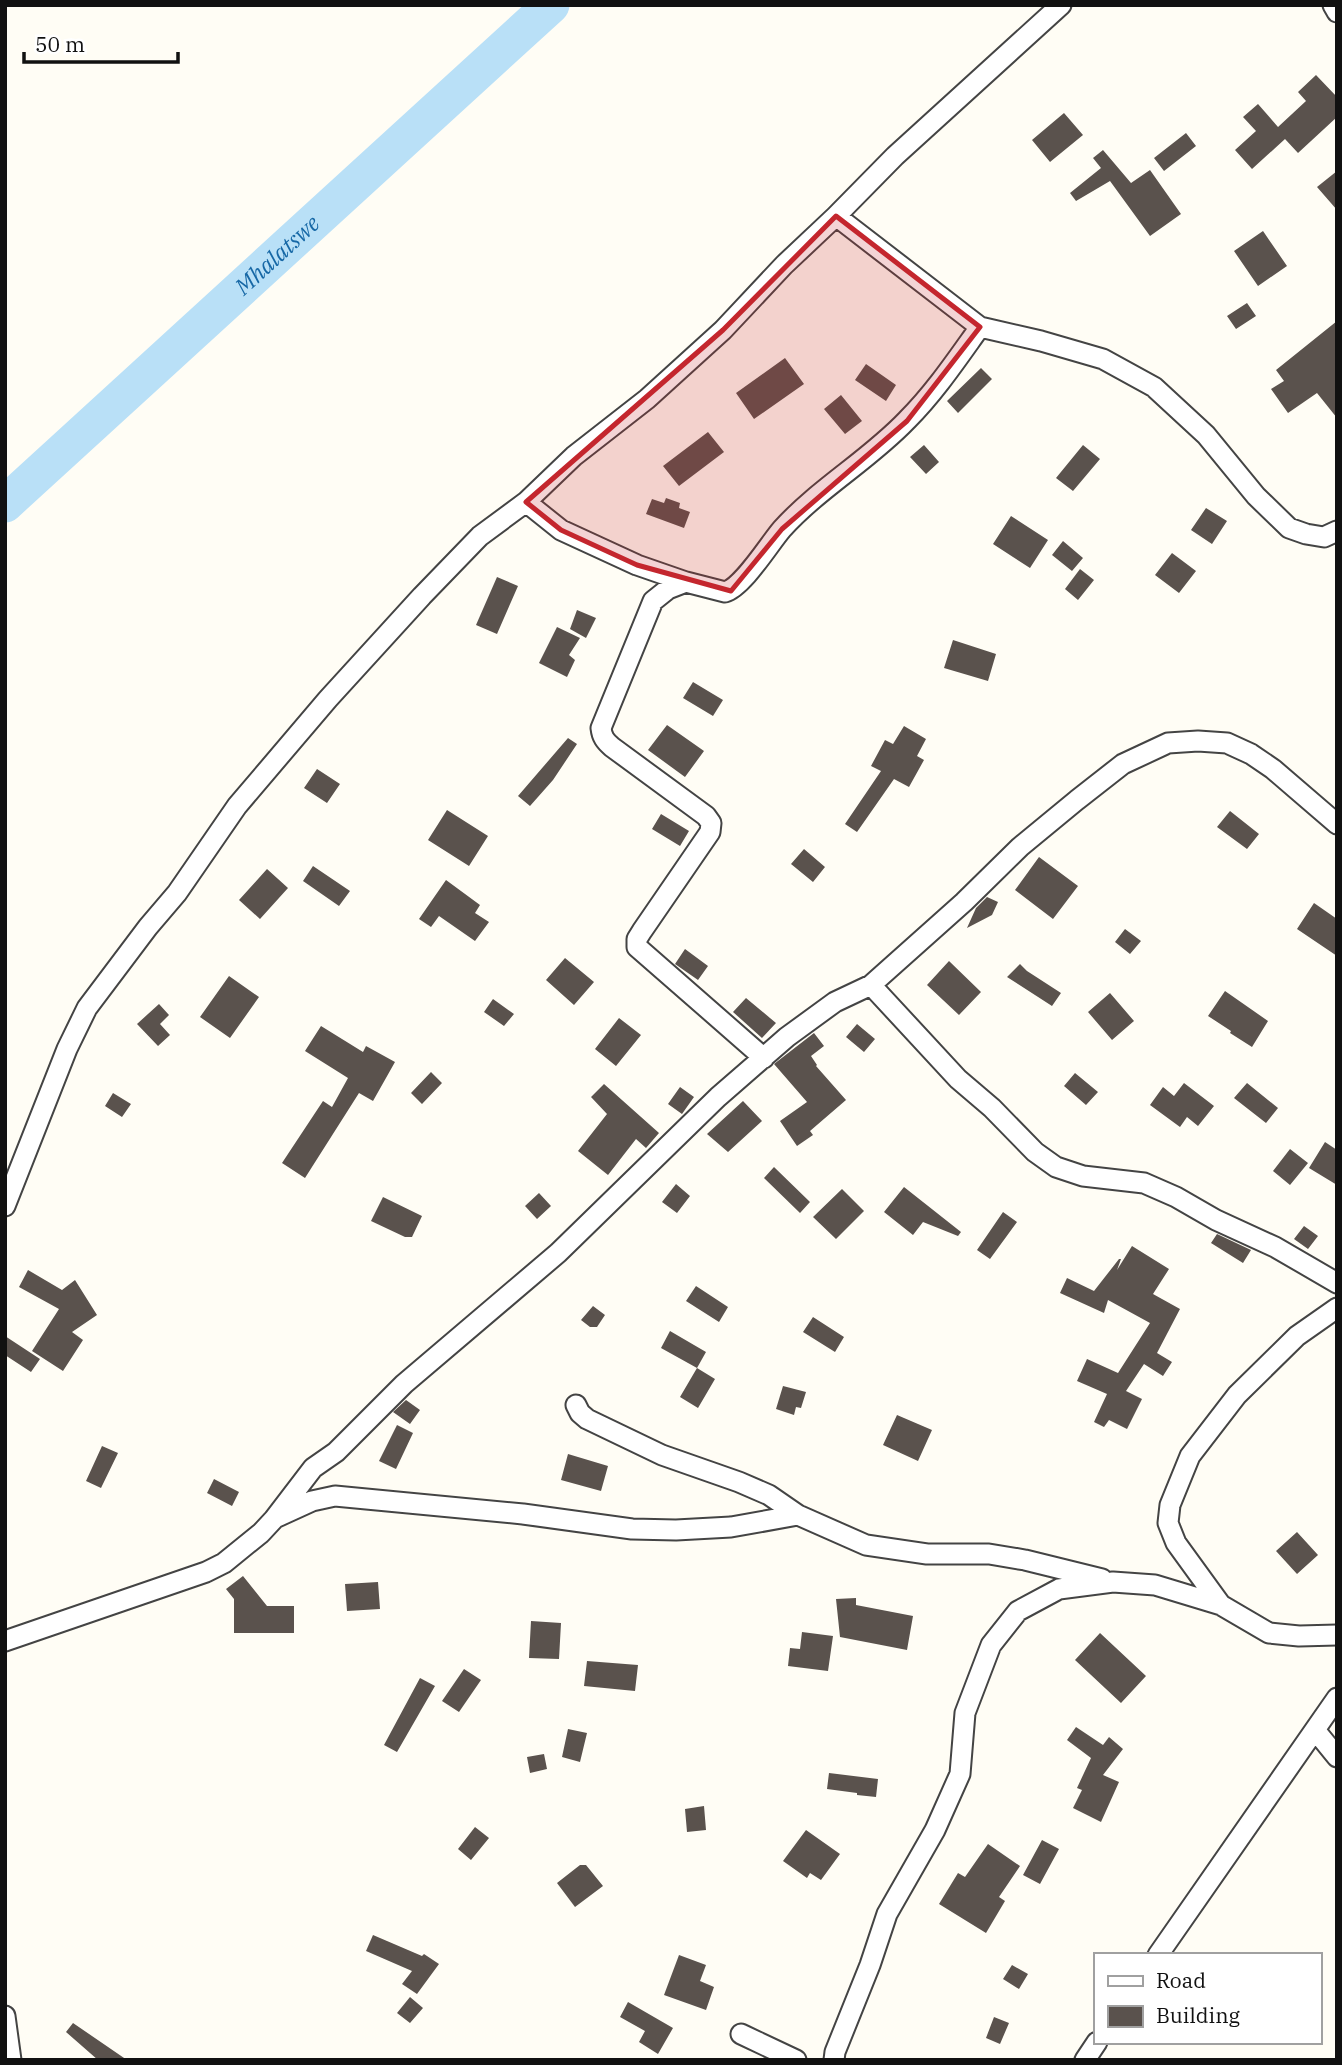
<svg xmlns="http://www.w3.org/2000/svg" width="1342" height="2065" viewBox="0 0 1342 2065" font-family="'IBM Plex Serif',serif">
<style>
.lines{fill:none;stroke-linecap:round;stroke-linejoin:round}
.river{stroke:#b9e0f7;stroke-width:37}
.building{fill:#5a524d}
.street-casing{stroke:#444;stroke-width:23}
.street{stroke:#fff;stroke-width:19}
.marked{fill:#c4262e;fill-opacity:0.2;stroke:#c4262e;stroke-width:5;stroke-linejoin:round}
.labels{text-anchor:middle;stroke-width:7;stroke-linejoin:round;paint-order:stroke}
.water-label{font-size:23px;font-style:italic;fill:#1768a6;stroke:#fff}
</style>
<rect width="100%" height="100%" fill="#fffdf5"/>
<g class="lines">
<!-- river -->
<path class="river" id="s1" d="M5,504L551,5"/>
</g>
<!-- building -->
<path class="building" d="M1316,75L1337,97V117L1298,153L1285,139L1252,169L1235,150L1256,131L1243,117L1258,104L1278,127L1306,101L1298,92Z
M1064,113L1083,135L1050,162L1032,140Z
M1186,133L1196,146L1164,171L1154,158Z
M1103,150L1131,183L1150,170L1181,214L1150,236L1110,181L1076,201L1070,193L1101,168L1093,158Z
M1337,171V210L1317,187Z
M1263,231L1287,266L1258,286L1234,251Z
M1247,303L1256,316L1236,329L1227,316Z
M1337,321V418L1317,393L1288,413L1271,389L1284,381L1276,370Z
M785,358L804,384L754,419L736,393Z
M866,364L896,385L886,401L855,380Z
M981,368L992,379L958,413L947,401Z
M841,395L862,421L845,434L824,409Z
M708,432L724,452L679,486L663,466Z
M924,445L939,462L926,474L910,457Z
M1083,445L1100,459L1073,491L1056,478Z
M666,498L680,503L679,508L690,512L684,528L646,514L652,499L664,503Z
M1206,508L1227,521L1212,544L1191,530Z
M1011,516L1048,540L1030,568L993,544Z
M1063,541L1083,558L1072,571L1052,555Z
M1172,553L1196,571L1179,593L1155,575Z
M1080,569L1094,580L1078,600L1065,589Z
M497,577L518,586L497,634L476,625Z
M577,610L596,618L586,638L570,629Z
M557,627L580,638L569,655L575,660L567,677L539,663Z
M953,640L996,654L988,681L944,668Z
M693,682L723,700L713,716L683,698Z
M667,725L704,751L685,777L648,750Z
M904,726L926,739L917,756L924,760L909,787L894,779L857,832L845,824L881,771L871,766L885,740L893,744Z
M568,738L577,744L553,780L530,806L518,796Z
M317,769L340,784L327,803L304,788Z
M447,810L488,836L469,866L428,840Z
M1230,811L1259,834L1247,849L1217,827Z
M661,814L689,831L680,846L652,829Z
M804,849L825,867L813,882L791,864Z
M1039,857L1078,886L1053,919L1015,890Z
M313,866L350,891L339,906L303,881Z
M267,869L288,888L260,919L239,900Z
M446,880L480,905L475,913L489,922L475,941L439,916L431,927L419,919Z
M987,897L998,902L992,915L967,928L976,908Z
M1314,903L1337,919V956L1297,929Z
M1125,929L1141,941L1130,954L1115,942Z
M685,949L708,966L698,980L675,964Z
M565,958L594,982L574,1005L546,980Z
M949,961L981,992L959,1015L927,985Z
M1020,964L1027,971L1061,993L1052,1006L1007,977Z
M229,976L259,997L230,1038L200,1017Z
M1225,991L1268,1021L1252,1047L1230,1033L1231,1031L1208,1016Z
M1110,993L1134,1021L1112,1040L1088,1012Z
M746,998L776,1023L762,1038L733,1012Z
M493,999L514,1014L504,1026L484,1012Z
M159,1004L169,1015L160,1024L170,1035L158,1046L137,1024Z
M619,1018L641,1035L616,1066L595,1049Z
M857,1024L875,1039L864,1052L846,1037Z
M321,1026L363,1052L366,1046L395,1062L373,1101L359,1093L305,1178L282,1163L323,1101L332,1107L348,1078L305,1051Z
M814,1033L824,1046L811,1056L817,1065L816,1066L846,1100L810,1131L813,1135L797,1146L780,1121L807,1102L774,1064Z
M431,1072L442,1083L422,1104L411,1093Z
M1075,1073L1098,1092L1086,1105L1064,1086Z
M1184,1083L1214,1106L1198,1126L1187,1117L1180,1127L1150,1105L1163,1087L1174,1096Z
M1247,1083L1278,1108L1266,1123L1234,1098Z
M604,1084L659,1133L646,1148L636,1139L608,1175L578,1151L607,1114L591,1097Z
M680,1087L694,1097L682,1114L668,1104Z
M113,1093L131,1104L122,1117L105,1106Z
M743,1101L762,1121L728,1152L707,1134Z
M1325,1142L1337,1150V1185L1309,1168Z
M1290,1149L1308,1163L1290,1185L1273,1171Z
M774,1167L810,1202L800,1213L764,1178Z
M676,1184L690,1196L677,1213L662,1202Z
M904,1187L961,1232L958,1236L923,1222L913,1235L884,1212Z
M842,1189L864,1211L836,1239L813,1217Z
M539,1193L551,1206L537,1219L525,1206Z
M383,1197L422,1216L412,1237H405L371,1221Z
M1003,1212L1017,1222L990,1259L977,1250Z
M1304,1226L1318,1236L1308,1249L1294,1239Z
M1217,1234L1251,1250L1243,1263L1211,1243Z
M1132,1246L1169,1269L1153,1294L1180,1309L1157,1353L1172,1362L1163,1376L1144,1364L1126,1391L1142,1399L1127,1429L1109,1420L1104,1427L1094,1422L1107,1394L1077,1381L1087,1359L1118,1373L1150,1323L1108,1300L1104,1313L1060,1293L1067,1278L1094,1291L1119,1259H1121L1117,1270Z
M28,1270L62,1290L75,1280L97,1315L72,1332L83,1340L63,1371L32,1351L59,1309L19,1287Z
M696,1286L728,1307L719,1322L686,1301Z
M593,1306L605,1315L597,1327H590L581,1320Z
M813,1317L844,1337L835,1352L803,1332Z
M670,1331L706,1352L697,1368L661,1348Z
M5,1336L40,1359L31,1372L5,1355Z
M697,1368L715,1379L698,1408L680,1397Z
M783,1386L806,1392L801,1408L796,1407L794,1415L776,1409Z
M406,1400L420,1410L410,1424L393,1412Z
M897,1415L932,1430L918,1461L883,1445Z
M397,1425L413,1433L396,1469L379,1461Z
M102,1446L118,1453L101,1488L86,1481Z
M568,1454L608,1466L601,1491L561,1480Z
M214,1479L239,1492L232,1506L207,1493Z
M1297,1532L1318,1555L1297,1574L1276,1551Z
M243,1576L267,1606H294V1633H234V1599L226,1589Z
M378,1582L380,1609L347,1611L345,1584Z
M856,1598V1605L913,1616L907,1650L840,1637L836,1599Z
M531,1621L561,1623L559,1659L529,1658Z
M802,1632L833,1636L828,1671L788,1666L790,1648L800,1649Z
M1100,1633L1146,1676L1121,1703L1075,1660Z
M587,1661L638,1665L635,1691L584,1686Z
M464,1669L481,1680L459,1712L442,1701Z
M420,1678L435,1686L397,1752L384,1745Z
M1076,1727L1103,1745L1109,1737L1123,1749L1103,1775L1119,1782L1101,1822L1073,1808L1082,1790L1077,1788L1091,1758L1067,1740Z
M568,1729L587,1733L580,1762L562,1757Z
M544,1754L547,1769L530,1773L527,1757Z
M829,1773L878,1779L876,1797L857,1795V1793L827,1789Z
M704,1806L706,1830L687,1832L685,1809Z
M475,1827L489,1838L471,1860L458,1849Z
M806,1830L840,1854L821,1880L810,1873L807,1878L783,1861Z
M1042,1840L1059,1849L1040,1884L1023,1875Z
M988,1844L1020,1866L999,1897L1005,1901L986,1933L939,1904L958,1873L965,1877Z
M580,1865H586L603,1886L575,1907L557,1883Z
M373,1935L422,1956L424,1954L439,1964L417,1994L402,1984L412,1971L366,1951Z
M679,1955L706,1965L700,1981L714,1987L706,2010L664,1995Z
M1012,1965L1028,1974L1019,1989L1003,1979Z
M410,1997L423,2008L410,2023L397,2013Z
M628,2002L673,2028L658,2054L639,2042L645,2031L620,2017Z
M994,2017L1009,2023L1000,2044L986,2038Z
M73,2023L127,2060H98L66,2032Z"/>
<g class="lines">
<defs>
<path id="street" d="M1061,5L895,156L836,216L980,327L1041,341L1103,359L1154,387L1206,435L1256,496L1289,528L1306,534L1324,537L1337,531
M1333,5L1337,12
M526,502L574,456L647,399L723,330L784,265L836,216
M686,582L668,589L653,601L601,728C602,737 605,741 612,747L706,816L711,823L710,832L642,931L637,939V947L764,1058
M871,985L964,902L1020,847L1077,800L1123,764L1168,743L1198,741L1227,743L1251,754L1273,769L1337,824
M5,1206L67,1049L87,1008L148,927L177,893L237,806L328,699L422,596L480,536L526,502L561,530L637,565L686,582L725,592C743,587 769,544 782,529C819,488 869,460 907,420C935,392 957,359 980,327
M1337,1308L1297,1336L1237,1395L1190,1456L1170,1505L1168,1523L1176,1543L1221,1605L1269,1633L1299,1636L1337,1635
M576,1405L580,1413L587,1419L662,1455L739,1482L769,1495L798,1515L866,1545L927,1554H989L1025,1560L1102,1579
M277,1517L312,1501L335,1496L523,1514L632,1529L676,1530L731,1527L798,1515
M5,1641L206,1572L224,1563L261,1533L274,1519L313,1468L336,1452L404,1384L558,1253L718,1097L787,1037L835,1002L871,985L958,1079L992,1108L1035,1152L1056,1167L1083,1176L1144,1183L1176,1197L1216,1220L1275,1247L1337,1283
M1315,1730L1337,1757
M1158,1955L1337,1698
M5,2016L11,2060
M741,2034L796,2060
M834,2060L835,2052L870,1965L887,1914L935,1830L960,1774L965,1713L991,1645L1018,1611L1059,1589L1113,1582L1155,1585L1221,1605
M1085,2060L1097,2042"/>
</defs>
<!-- street casing -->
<use href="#street" class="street-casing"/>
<!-- street -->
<use href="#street" class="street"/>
</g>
<!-- marked area -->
<path class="marked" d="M836,216L980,327L907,421L782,529L731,591L637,565L561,530L526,502L723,330Z"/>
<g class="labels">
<!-- water labels -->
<g class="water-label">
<text dy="8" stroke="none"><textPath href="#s1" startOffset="369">Mhalatswe</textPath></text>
</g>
</g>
<!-- border -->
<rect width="1342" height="2065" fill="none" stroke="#111111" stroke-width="14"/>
<!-- legend -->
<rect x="1094" y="1953" width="228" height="91" fill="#ffffff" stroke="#a0a0a0" stroke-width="2"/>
<rect x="1108" y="1976" width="35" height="10" fill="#ffffff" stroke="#a0a0a0" stroke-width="2"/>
<text x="1156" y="1988" font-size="21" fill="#111111">Road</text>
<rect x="1108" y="2006" width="35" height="21" fill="#5a524d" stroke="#a0a0a0" stroke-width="2"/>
<text x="1156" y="2023" font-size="21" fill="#111111">Building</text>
<!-- scale -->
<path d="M24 52v10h154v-10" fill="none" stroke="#111111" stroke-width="3.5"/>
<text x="35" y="52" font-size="21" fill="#111111" stroke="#ffffff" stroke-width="5" paint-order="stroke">50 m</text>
</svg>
